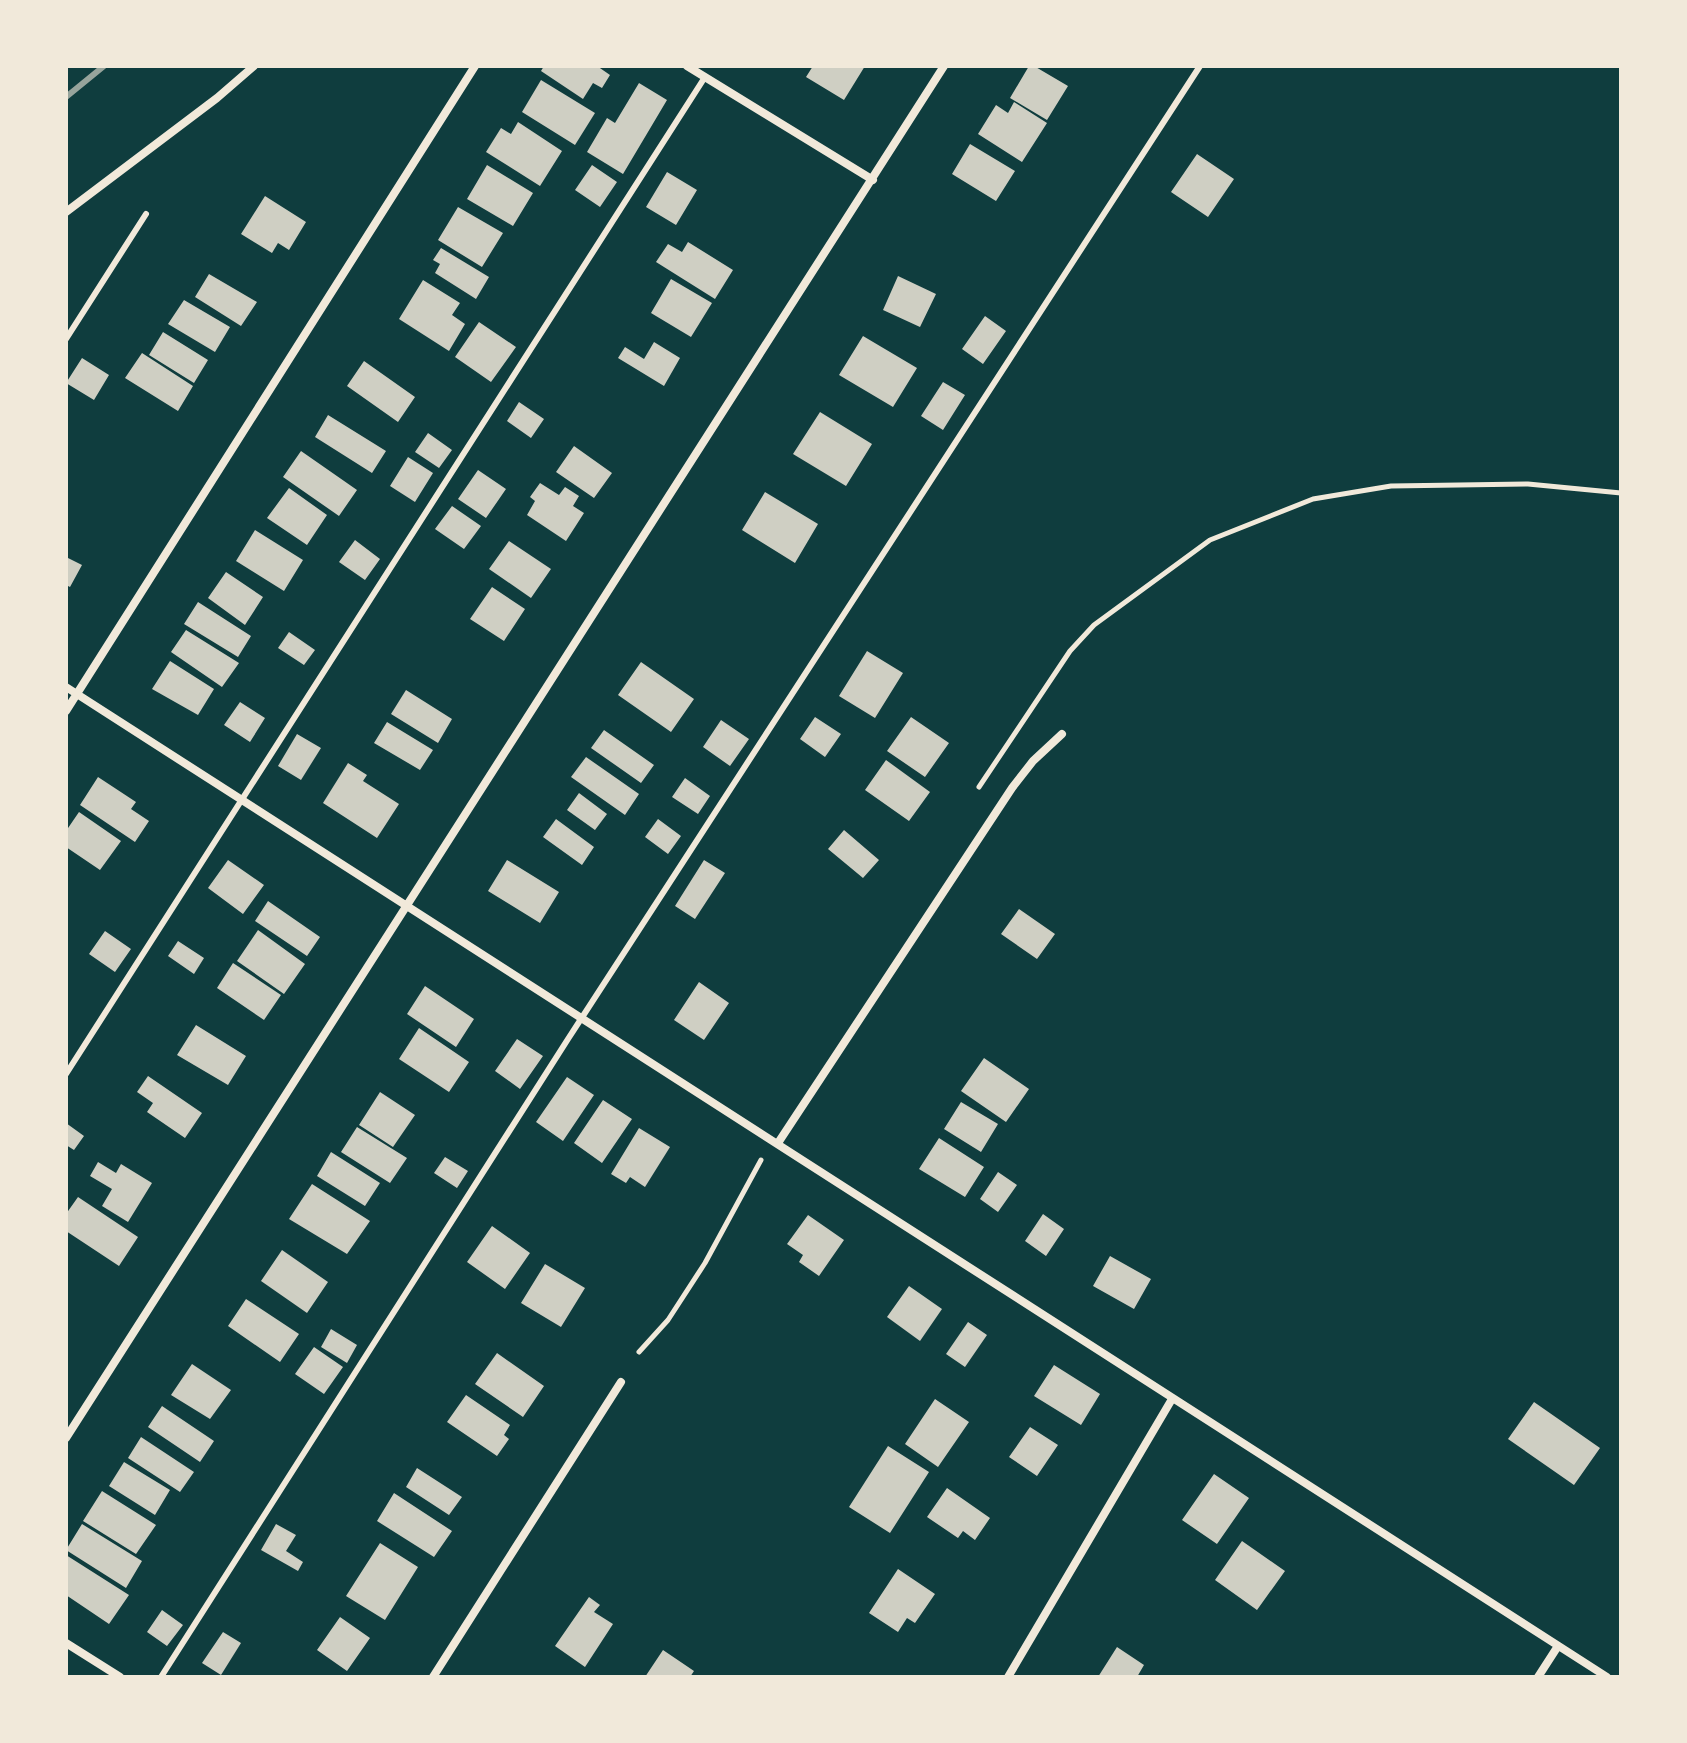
<svg xmlns="http://www.w3.org/2000/svg" width="1687" height="1743" viewBox="0 0 1687 1743" font-family="Georgia,serif">
<style>
.building{fill:#cfcfc3}
.lines{fill:none;stroke-linecap:round;stroke-linejoin:round}
.path{stroke:#f1e9da;stroke-width:5}
.service{stroke:#f1e9da;stroke-width:6}
.minor{stroke:#f1e9da;stroke-width:8}
.rail{stroke:#97a49c;stroke-width:6}
</style>
<rect width="100%" height="100%" fill="#0f3d3e"/>
<!-- building -->
<path class="building" d="M544,66H597L610,75L602,88L593,83L583,99L541,71Z
M813,66H865L844,100L806,77Z
M1029,66H1034L1068,86L1047,120L1010,98Z
M541,80L595,113L575,145L522,112Z
M639,83L667,100L623,174L587,152L607,118L615,123Z
M1014,102L1047,123L1022,162L978,134L996,105L1008,113Z
M518,122L562,151L540,186L486,152L501,128L511,134Z
M970,144L1015,171L996,201L952,174Z
M1197,154L1234,179L1208,217L1171,192Z
M487,165L533,193L513,226L467,199Z
M592,165L617,182L600,207L575,190Z
M667,172L697,190L676,225L646,207Z
M265,196L306,222L289,250L278,243L272,253L241,234Z
M458,207L503,233L482,267L438,240Z
M688,242L733,270L715,299L656,262L668,244L682,252Z
M441,248L489,277L476,299L435,273L440,264L433,260Z
M209,274L257,302L241,326L195,297Z
M898,276L936,294L920,327L883,310Z
M671,279L712,303L691,337L651,313Z
M423,280L460,303L452,315L465,324L449,351L399,319Z
M184,300L230,327L215,352L168,324Z
M985,316L1006,331L983,364L962,349Z
M479,322L516,347L491,382L455,357Z
M163,332L208,360L194,383L149,355Z
M863,336L917,368L893,407L839,375Z
M654,342L680,358L664,386L618,358L625,347L644,359Z
M142,353L193,386L178,411L125,378Z
M82,358L109,375L94,400L66,383Z
M364,361L415,397L398,422L347,386Z
M943,382L965,395L943,430L921,416Z
M519,402L544,419L531,438L507,421Z
M820,412L872,444L846,486L793,454Z
M328,415L386,451L372,473L315,437Z
M428,433L452,450L439,468L415,452Z
M574,446L612,473L594,498L556,472Z
M301,451L357,490L339,516L283,477Z
M408,457L433,473L415,502L390,486Z
M478,470L506,489L486,518L458,499Z
M540,483L559,495L565,487L579,496L573,506L584,513L566,541L527,515L535,501L530,497Z
M289,488L327,515L307,545L267,518Z
M765,492L818,524L795,563L742,530Z
M452,506L481,526L464,549L435,529Z
M255,530L303,560L284,591L236,561Z
M355,540L380,559L365,580L339,562Z
M509,541L551,569L531,598L489,569Z
M66,557L82,565L70,587L66,585Z
M226,572L263,597L245,625L208,598Z
M492,587L525,609L504,641L470,619Z
M198,602L251,636L238,657L184,624Z
M186,630L239,663L222,687L171,652Z
M289,632L315,650L304,665L278,648Z
M867,651L903,673L875,718L839,696Z
M170,661L214,689L198,715L152,689Z
M641,662L694,699L671,732L618,695Z
M406,690L452,719L438,743L391,714Z
M240,702L265,718L250,742L224,725Z
M815,717L841,734L825,757L800,739Z
M911,717L949,743L925,777L887,751Z
M721,720L749,739L730,766L703,747Z
M387,722L433,750L420,770L374,743Z
M604,730L654,765L641,783L591,748Z
M297,734L321,748L301,780L278,766Z
M586,757L639,794L625,815L571,777Z
M886,760L930,792L909,821L865,790Z
M348,763L367,775L363,781L399,804L377,838L323,803Z
M98,777L136,802L131,809L149,821L135,842L80,805Z
M685,778L710,796L698,814L672,797Z
M579,793L607,814L595,830L567,810Z
M79,812L121,841L100,870L66,847V831Z
M556,819L594,847L582,865L543,837Z
M658,819L681,836L668,854L645,837Z
M844,830L879,860L863,878L828,849Z
M228,860L264,885L243,914L208,888Z
M507,860L559,892L540,923L488,891Z
M704,860L725,873L695,919L675,906Z
M268,901L320,937L307,956L255,921Z
M1019,909L1055,934L1037,959L1001,934Z
M258,930L305,964L284,994L237,961Z
M105,931L131,949L115,972L89,954Z
M178,941L204,958L194,974L168,956Z
M233,963L281,995L264,1020L217,988Z
M699,982L729,1003L704,1040L674,1020Z
M425,986L474,1019L456,1047L407,1014Z
M196,1025L246,1056L228,1085L177,1055Z
M419,1028L469,1062L449,1092L399,1059Z
M517,1039L543,1056L520,1089L495,1071Z
M984,1058L1029,1089L1006,1122L961,1091Z
M148,1076L202,1113L185,1138L147,1112L153,1103L137,1092Z
M567,1077L594,1095L563,1141L536,1122Z
M380,1092L415,1115L393,1147L359,1125Z
M603,1100L632,1119L602,1163L574,1143Z
M961,1102L998,1124L981,1152L944,1129Z
M66,1123L84,1136L74,1150L66,1145Z
M357,1127L407,1158L390,1183L341,1152Z
M639,1128L670,1147L645,1187L630,1177L626,1183L611,1174Z
M939,1138L984,1167L965,1197L919,1169Z
M331,1152L380,1183L365,1206L317,1176Z
M445,1157L468,1171L457,1188L434,1173Z
M98,1162L116,1173L121,1164L152,1183L128,1222L102,1206L112,1189L90,1176Z
M998,1172L1017,1185L998,1212L980,1199Z
M312,1184L370,1221L347,1254L289,1219Z
M78,1197L138,1237L119,1266L66,1231V1214Z
M1043,1214L1064,1229L1046,1256L1025,1241Z
M808,1215L844,1240L819,1276L799,1262L803,1255L787,1244Z
M492,1226L530,1253L505,1289L467,1262Z
M282,1250L328,1282L307,1313L261,1281Z
M1110,1256L1151,1279L1134,1309L1093,1286Z
M545,1264L585,1288L561,1327L521,1303Z
M909,1286L942,1309L920,1341L887,1317Z
M246,1299L299,1334L280,1362L228,1326Z
M968,1322L987,1335L965,1367L946,1354Z
M331,1329L357,1345L347,1363L321,1347Z
M314,1347L343,1367L324,1394L295,1374Z
M497,1353L544,1386L523,1417L475,1384Z
M192,1364L231,1390L210,1419L171,1395Z
M1054,1365L1100,1394L1081,1425L1034,1396Z
M466,1395L510,1425L504,1435L509,1439L497,1456L447,1422Z
M935,1399L969,1422L938,1467L905,1444Z
M1534,1402L1600,1448L1574,1485L1508,1439Z
M162,1406L214,1441L200,1462L148,1427Z
M1030,1427L1058,1445L1037,1476L1009,1457Z
M141,1437L194,1472L180,1492L128,1458Z
M888,1446L929,1472L890,1533L849,1507Z
M124,1462L170,1490L155,1515L109,1486Z
M417,1468L462,1497L449,1515L406,1487Z
M1214,1474L1249,1498L1217,1544L1182,1520Z
M947,1488L990,1518L975,1540L963,1531L958,1538L927,1517Z
M102,1491L156,1525L136,1554L83,1521Z
M394,1493L452,1531L434,1557L377,1521Z
M82,1524L142,1561L126,1588L66,1550Z
M276,1524L296,1535L286,1551L303,1562L298,1571L261,1550Z
M1242,1541L1285,1571L1257,1610L1215,1580Z
M380,1543L418,1567L385,1620L346,1596Z
M66,1555L129,1595L109,1624L66,1595Z
M898,1569L935,1594L915,1623L907,1618L898,1632L869,1613Z
M589,1597L600,1605L594,1612L613,1624L585,1667L555,1646Z
M162,1610L183,1625L167,1646L147,1632Z
M340,1617L370,1638L347,1671L317,1650Z
M223,1632L241,1643L221,1675L202,1663Z
M1117,1647L1144,1665L1137,1677H1098Z
M663,1650L694,1671L690,1677H645Z"/>
<g class="lines">
<!-- path -->
<path class="path" d="M979,787L1070,651L1094,625L1210,540L1313,499L1391,486L1528,484L1621,493
M639,1352L668,1320L705,1263L761,1160"/>
<!-- service -->
<path class="service" d="M66,339L146,214
M66,1074L705,77
M161,1677L568,1039L1200,66"/>
<!-- minor -->
<path class="minor" d="M687,66L873,180
M66,212L217,98L254,66
M66,687L1607,1677
M66,711L475,66
M778,1143L1012,788L1033,761L1062,734
M66,1438L944,66
M66,1643L120,1677
M433,1677L621,1382
M1008,1677L1172,1399
M1538,1677L1558,1646"/>
<!-- rail -->
<path class="rail" d="M66,97L104,66"/>
</g>
<!-- border -->
<rect width="1687" height="1743" fill="none" stroke="#f1e9da" stroke-width="136"/>
</svg>
